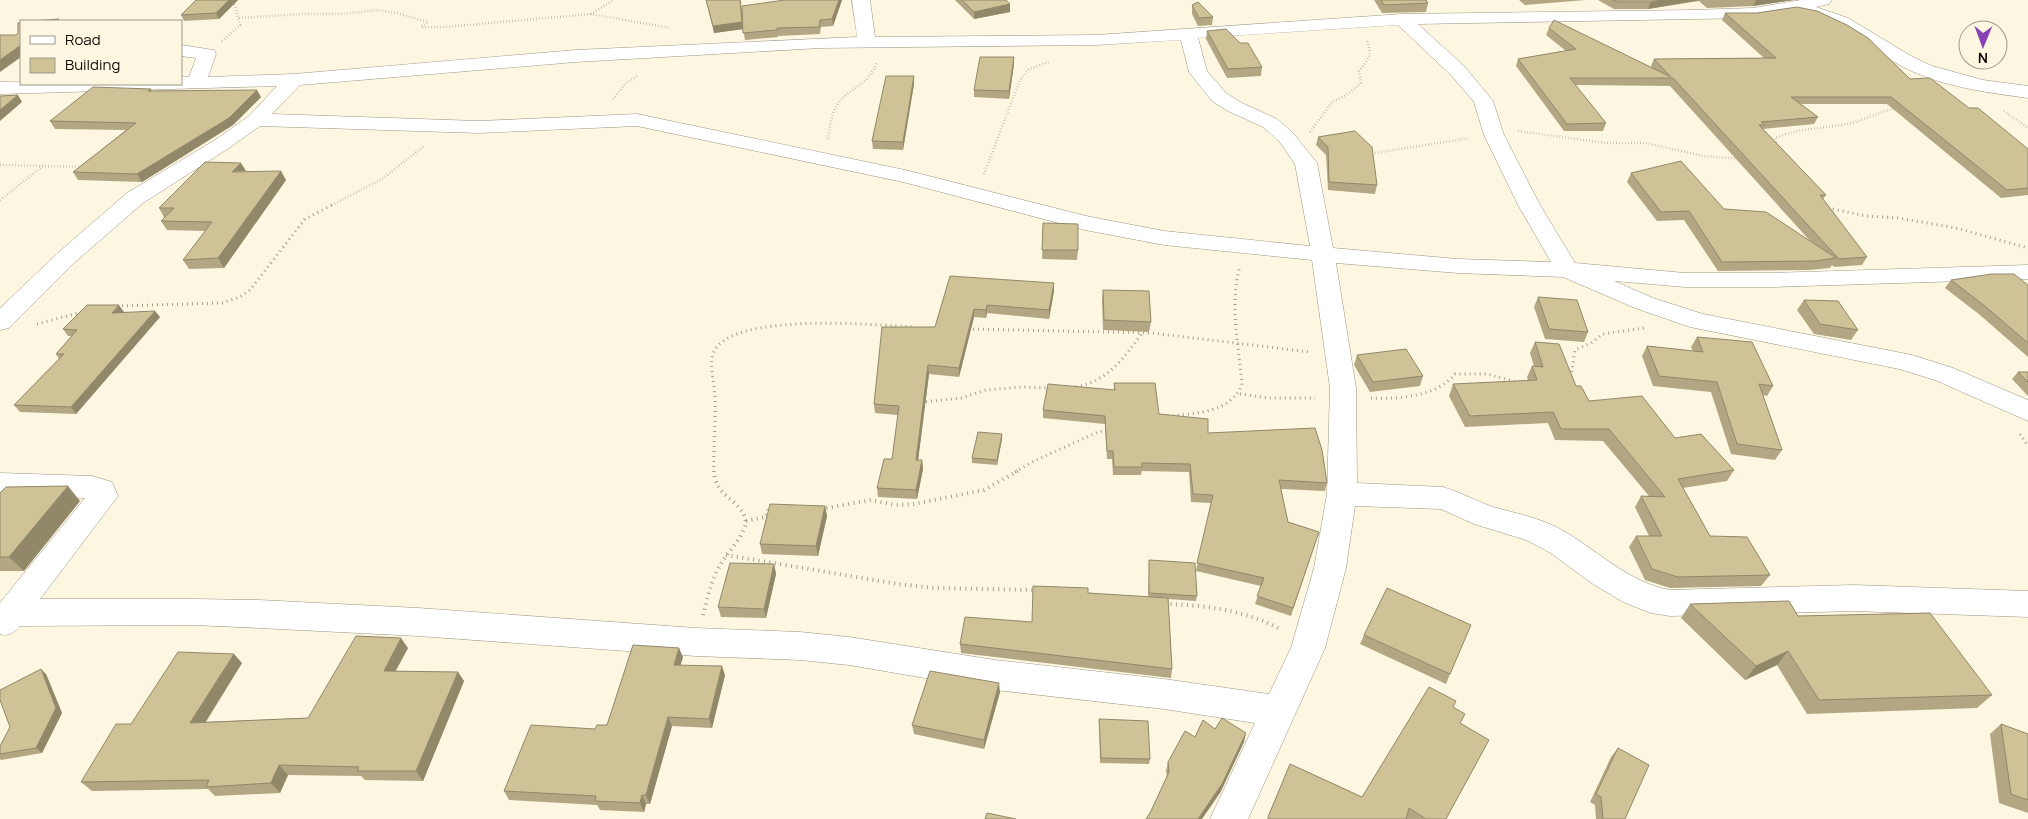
<svg xmlns="http://www.w3.org/2000/svg" width="2028" height="819" viewBox="0 0 2028 819" font-family="Manrope,sans-serif">
<style>
.lines{fill:none;stroke-linecap:round;stroke-linejoin:round}
.minor-casing{stroke:#9a9582;stroke-width:1}
.path-far2{stroke:#a39f90;stroke-width:2.5;stroke-dasharray:0.5 2.5;stroke-linecap:butt}
.path-far1{stroke:#a39f90;stroke-width:3;stroke-dasharray:1 4;stroke-linecap:butt}
.path{stroke:#a39f90;stroke-width:4;stroke-dasharray:1 4.5;stroke-linecap:butt}
.minor{fill:#fff;fill-rule:evenodd}
.wall{fill:#b2a782}
.shaded-wall{fill:#91886a}
.building{fill:#cfc297;stroke:#91886a}
</style>
<rect width="100%" height="100%" fill="#fdf7e2"/>
<g class="lines">
<defs>
<path id="minor" d="M852,0H870L875,37L1096,35L1402,14L1691,10L1753,8L1801,0H1832L1829,4L1816,7L1848,18L1911,56L1932,66L1983,80L2028,86V98C1991,93 1951,88 1916,73C1876,56 1842,21 1798,12C1788,10 1765,16 1753,18L1418,24L1465,67L1493,101L1504,135L1540,205L1575,263L1685,273H1772L2028,265V279L1772,287H1685L1614,281L1653,298L1703,314L1912,355L1953,368L2028,400V421L1935,380L1899,369L1690,327L1635,308L1563,277L1458,273L1336,263L1356,388L1357,483L1443,487C1460,492 1476,501 1493,507C1514,513 1537,517 1558,528C1596,548 1626,582 1670,590L1854,585L2028,591V617L1854,611L1670,616L1651,613L1623,602L1593,584L1549,552L1526,540L1474,524L1441,509L1355,506L1346,568L1325,648L1248,819H1210L1255,723L1164,709L995,690L849,665L800,660L696,656L418,636L259,628L194,625L20,626C15,632 8,637 0,634V603L85,498L0,495V473L92,476L112,482L118,496L40,599H194L259,600L418,608L696,628L800,632L849,637L995,660L1164,679L1269,694L1291,648L1314,568L1327,494L1330,388L1312,260L1164,245L1085,230L903,182L637,126L479,133L260,126L229,148L143,203L75,262L9,328L0,330V308L59,252L127,193L215,140L249,116L277,86L0,94V82L181,84V77H189L196,58L181,56V45L214,50L216,54L208,77L294,74L576,50L857,37ZM1398,25L1451,75L1474,102L1484,135L1518,205L1551,262L1458,259L1333,248L1317,163L1293,133L1277,119L1242,103L1226,93L1207,71L1198,38ZM1181,40L1189,72L1212,101L1228,111L1263,127L1279,141L1295,164L1310,246L1164,231L1086,216L905,170L637,114L479,121L272,114L300,85L576,62L821,48L1096,45Z"/>
</defs>
<!-- minor casing -->
<use href="#minor" class="minor-casing"/>
<!-- path-far2 -->
<path class="path-far2" d="M591,14L614,0
M239,18L302,14H340L378,10L397,13L428,22L421,27H445L591,14L670,28
M222,41L240,25L235,5L231,3
M613,99L626,83L639,75
M2004,111L2028,128
M1518,131L1606,143H1646L1703,156L1740,159
M1310,132L1332,102L1348,94L1361,83L1359,71C1368,60 1373,55 1367,41
M828,139C830,128 831,114 837,105C851,85 867,88 877,62
M1777,145L1775,138C1801,127 1828,129 1855,122C1869,118 1882,111 1896,108
M1369,154L1469,138
M0,165L85,167
M984,174L1020,80L1029,69L1049,62
M0,200L43,166
M332,205L382,179L424,146"/>
<!-- path-far1 -->
<path class="path-far1" d="M1828,208L1866,216L1898,218L1956,228L2028,248
M117,306L222,303L240,297L250,290L305,219L334,204
M37,324L82,312
M968,329L1152,333L1310,352
M1571,377L1575,350L1591,343L1603,334L1644,328
M1076,387C1108,381 1124,358 1142,333
M1240,394L1268,398H1315
M1371,398C1398,399 1437,397 1455,374H1488L1519,383
M921,402L961,398L986,390L1022,387L1050,388
M1173,416C1199,413 1230,412 1242,385C1239,346 1229,304 1240,266
M2020,434L2028,446
M714,472C713,448 716,423 715,399C715,384 709,368 713,354C727,311 877,325 914,327
M1015,472L1034,461L1098,432L1108,430"/>
<!-- path -->
<path class="path" d="M821,509L871,500L896,505L914,504L984,490L1018,471
M746,521L766,517L768,509H773
M726,555L898,584L935,588L1035,590
M1165,604C1204,605 1245,610 1280,629
M703,615C707,599 711,582 719,567C725,554 750,532 745,517C737,498 715,496 714,471"/>
<!-- minor -->
<use href="#minor" class="minor"/>
</g>
<!-- wall -->
<path class="wall" d="M196,0H238L219,19L184,21L181,15Z
M706,0H741L742,18L785,0H842L833,26L821,27L820,34L778,36V37L745,40L743,29L714,33Z
M955,0H1006L1010,4V12L974,19Z
M1374,0H1426L1428,3L1426,12L1382,13Z
M1519,0H1586L1525,5Z
M1598,0H1794L1753,6L1707,8L1699,1L1648,9H1614Z
M1192,5L1213,17L1212,25L1198,26L1192,14Z
M1725,13L1910,79L1969,108L2028,149V195L2001,198L1887,104H1801L1818,117L1814,124L1763,129L1826,195L1823,199L1867,257L1862,265L1834,267L1832,265L1830,268L1809,270L1718,271L1684,220L1657,221L1627,182L1631,173L1812,243L1670,86L1575,85L1606,123L1603,131H1564L1516,66L1518,59L1566,51L1546,35L1549,28L1653,68L1651,66L1654,59L1764,58L1722,20Z
M1207,31L1262,67L1261,76L1227,78L1206,39Z
M1014,64L1009,99L974,97V90Z
M914,76V84L903,150L873,149L872,141Z
M151,89L152,91L261,97L233,125L142,182L78,180L73,172L126,130L55,129L50,121Z
M1318,137L1377,185L1375,194L1328,190L1326,155L1316,145Z
M246,171L286,180L224,268L189,269L183,260L205,231L167,230L161,221L165,217H164L159,208Z
M1043,223L1078,250L1077,260L1042,259Z
M950,276L1054,291L1049,319L987,313L986,318L974,317L959,377L929,374L918,460H922L923,469L917,499L878,497L877,488L892,459L898,415L875,413L874,404L935,327Z
M1951,280L2028,285V357L1980,315L1945,288Z
M1103,290L1151,322L1149,332L1103,330L1102,300Z
M1538,297L1588,332L1584,342L1545,339L1534,307Z
M1804,300L1858,330L1851,340L1814,334L1797,310Z
M123,312L160,317L76,414L20,412L14,405L59,359L56,354L72,336H68L63,329L124,312Z
M1697,337L1773,386L1767,396L1763,395L1782,450L1775,460L1731,454L1711,392L1653,386L1642,356L1647,346L1693,351L1691,347Z
M1535,342L1576,386L1589,401L1675,438L1734,470L1727,481L1683,488L1710,536L1770,575L1761,586L1670,588L1645,580L1629,547L1636,536H1649L1635,507L1641,496H1649L1603,441L1555,440L1548,423L1465,427L1449,396L1453,384L1528,381L1527,377L1532,366H1534L1530,353Z
M1357,355L1423,376L1420,386L1370,392L1354,365Z
M2018,372H2028V396L2012,379Z
M1114,383L1159,414L1208,433L1327,483L1325,491L1281,489L1288,522L1319,532L1291,616L1255,604L1261,586L1196,571L1211,503L1191,502L1189,472L1142,471L1141,475H1113L1112,459H1107L1105,424L1043,418V410L1114,390Z
M1002,434V439L997,465L972,463V458Z
M0,493L80,501L24,571H0Z
M825,506L827,516L818,556L762,554L760,544Z
M1149,560L1197,596L1196,601L1168,599L1172,669L1171,678L961,653L960,644L1032,622L1088,593L1148,597Z
M774,564L776,574L766,618L721,617L718,607Z
M1690,604L1798,616L1992,695L1977,708L1807,714L1777,665L1745,680L1681,618Z
M1364,635L1450,674L1446,684L1360,644Z
M408,648L396,671L458,672L464,681L423,781L365,780L361,776L288,775L280,793L215,796L208,789L92,791L81,782L131,724L242,663L206,722L308,718Z
M683,657L680,665L725,675L712,728L672,726L650,804H646L644,812L600,810L597,805L509,800L504,791L595,729L607,725Z
M46,674L62,713L42,753L1,760L0,759V746Z
M1000,692L984,749L914,734L912,725Z
M1453,708L1460,723L1446,819H1267L1290,764L1362,797Z
M1099,719L1150,759L1149,764L1100,763Z
M2001,724L2028,734V813L1999,803L1990,734Z
M1215,729L1244,742L1220,793L1151,811L1167,777L1166,771L1168,762Z
M1618,748L1625,819H1596L1595,805L1590,802L1611,757Z"/>
<!-- shaded-wall -->
<path class="shaded-wall" d="M229,0H238L219,19L216,13Z
M740,0L744,29L714,33L713,26Z
M839,0H842L833,26L832,19Z
M1662,0H1700L1648,9L1651,2Z
M1756,0H1794L1753,6Z
M1010,4V12L974,19V12Z
M21,45V57L0,72V60Z
M1014,57V64L1009,99V91Z
M914,76V84L903,150V142Z
M257,90L261,97L233,125L142,182L137,174Z
M18,95L22,102L0,121V110Z
M241,163L246,171L232,172Z
M281,171L286,180L224,268L218,258Z
M1054,283V291L1049,319V310Z
M119,305L124,312L117,320L112,313Z
M987,305V313L986,318V310Z
M974,309V317L959,377V368Z
M155,311L160,317L76,414L71,407Z
M928,365L929,374L917,469L916,460Z
M1002,434V439L997,465V460Z
M922,460L923,469L917,499L916,490Z
M68,486L80,501L24,571L9,557Z
M825,506L827,516L818,556L816,546Z
M774,564L776,574L766,618L764,609Z
M401,638L408,648L390,680L384,671Z
M679,648L683,657L678,674L674,665Z
M1788,651L1777,665L1745,680L1756,666Z
M234,654L242,663L199,732L190,723Z
M722,666L725,675L712,728L709,719Z
M41,669L46,674L62,713L42,753L36,748Z
M458,672L464,681L423,781L416,771Z
M999,683L1000,692L984,749V740Z
M668,717L672,726L650,804L646,795Z
M1246,733L1244,742L1220,793L1202,819H1198Z
M279,765L288,775L280,793L271,783Z
M642,795L646,804L644,812L640,803Z"/>
<!-- building -->
<path class="building" d="M196,0H229L216,13L181,15Z
M706,0H740L742,22L713,26Z
M785,0H839L832,19L820,20L819,27L777,28V30L743,33L742,6Z
M962,0H1006L1010,4L974,12Z
M1381,0H1426L1428,3L1384,5Z
M1613,0H1662L1651,2H1617Z
M1198,2L1213,17L1199,18L1192,5Z
M1797,7L1817,11L1847,25L1868,38L1910,79L1930,78L1969,108H1978L2028,149V188L2007,190L1891,97H1791L1818,117L1761,122L1765,125H1759L1826,195H1820L1867,257L1839,259L1673,78H1570L1606,123L1567,124L1518,59L1576,49L1549,28L1554,20L1671,77L1654,59L1776,58L1725,13H1757Z
M59,19L56,21H34Z
M21,22V45L0,60V35H16L18,33V23Z
M1226,29L1240,43H1248L1262,67L1228,69L1207,31Z
M980,57H1014L1009,91L974,90Z
M886,76H914L903,142L872,141Z
M93,87L151,89L148,91L257,90L229,118L137,174L73,172L136,123L50,121Z
M18,95L0,110V96Z
M1355,131L1372,147L1377,185L1329,182L1328,147L1318,137Z
M1681,161L1724,209L1766,212L1836,258L1815,261L1722,262L1689,211L1661,212L1631,173Z
M205,162L241,163L232,172L281,171L218,258L183,260L212,222L161,221L174,208H159Z
M1043,223L1078,224V250H1042Z
M1992,274H2014L2028,285V343L1986,307L1951,280Z
M950,276L1054,283L1049,310L987,305L986,310L974,309L959,368L928,365L916,460H922L916,490L877,488L884,459H892L899,406L874,404L882,327H935Z
M1103,290L1149,291L1151,322L1104,320Z
M1538,297L1577,300L1588,332L1549,329Z
M1804,300L1838,301L1858,330L1820,324Z
M87,305H119L112,313L155,311L71,407L14,405L64,354H56L77,330L63,329Z
M1697,337L1752,342L1773,386L1759,384L1782,450L1737,444L1717,382L1659,376L1647,346L1703,352Z
M1535,342L1559,344L1576,386H1581L1589,401L1642,396L1675,438L1701,434L1734,470L1678,479L1710,536L1747,537L1770,575L1678,577L1652,569L1636,536H1662L1641,496L1665,497L1609,429H1561L1553,412L1470,416L1453,384L1537,380L1532,366L1543,367Z
M1406,349L1423,376L1373,382L1357,355Z
M2018,372H2028V382Z
M1114,383H1155L1159,414L1208,419V433L1315,428L1322,450L1327,483L1279,480L1288,522L1319,532L1293,608L1257,596L1264,578L1197,563L1213,495L1193,494L1190,464L1142,463V467H1114L1113,451H1107L1105,416L1043,410L1048,384L1115,390Z
M978,432L1002,434L997,460L972,458Z
M68,486L9,557H0V493L6,487Z
M770,504L825,506L816,546L760,544Z
M1149,560L1195,563L1197,596L1149,593Z
M730,563L774,564L764,609L718,607Z
M1033,586L1088,588V593L1168,598L1172,669L960,644L965,617L1032,622Z
M1387,588L1471,625L1450,674L1364,635Z
M1789,601L1798,616L1930,613L1992,695L1819,700L1788,651L1756,666L1690,604Z
M356,636L401,638L384,671L458,672L416,771H357L359,767L279,765L271,783L206,787L209,780L81,782L116,724H131L178,652L234,654L190,723L308,718Z
M633,645L679,648L674,665L722,666L709,719L668,717L646,795H642L640,803L595,801L596,796L504,791L531,725L595,729L597,725H607Z
M41,669L56,708L36,748L0,754V746L10,727L0,700V690Z
M930,671L999,683L984,740L912,725Z
M1429,687L1456,701L1453,707L1465,714L1460,723L1489,740L1446,819H1426L1409,808L1406,819H1271L1268,817L1290,764L1362,797Z
M1222,718L1246,733L1222,784L1198,819H1146L1151,811L1169,772L1168,762L1185,731L1195,737L1203,720L1215,729Z
M1099,719L1148,721L1150,759L1101,758Z
M2001,724L2028,734V800L2011,794Z
M1618,748L1649,765L1625,819H1603L1601,797L1596,794Z
M987,813L1016,819H985Z"/>
<!-- legend -->
<rect x="20" y="20" width="162" height="65" fill="#fdf7e2" stroke="#9d998a"/>
<rect x="30" y="36" width="25" height="8" fill="#ffffff" stroke="#9d998a"/>
<text x="65" y="45" font-size="15" fill="#0e0c06">Road</text>
<rect x="30" y="58" width="25" height="15" fill="#cfc297" stroke="#9d998a"/>
<text x="65" y="70" font-size="15" fill="#0e0c06">Building</text>
<!-- north arrow -->
<g transform="translate(1983 45) rotate(181)"><circle r="24" fill="#fdf7e2" stroke="#9d998a"/>
<path d="M0-4L9 19L0 12L-9 19Z" fill="#8741b5"/>
<text y="-8" font-size="14" font-weight="bold" text-anchor="middle" fill="#0e0c06">N</text>
</g>
</svg>
